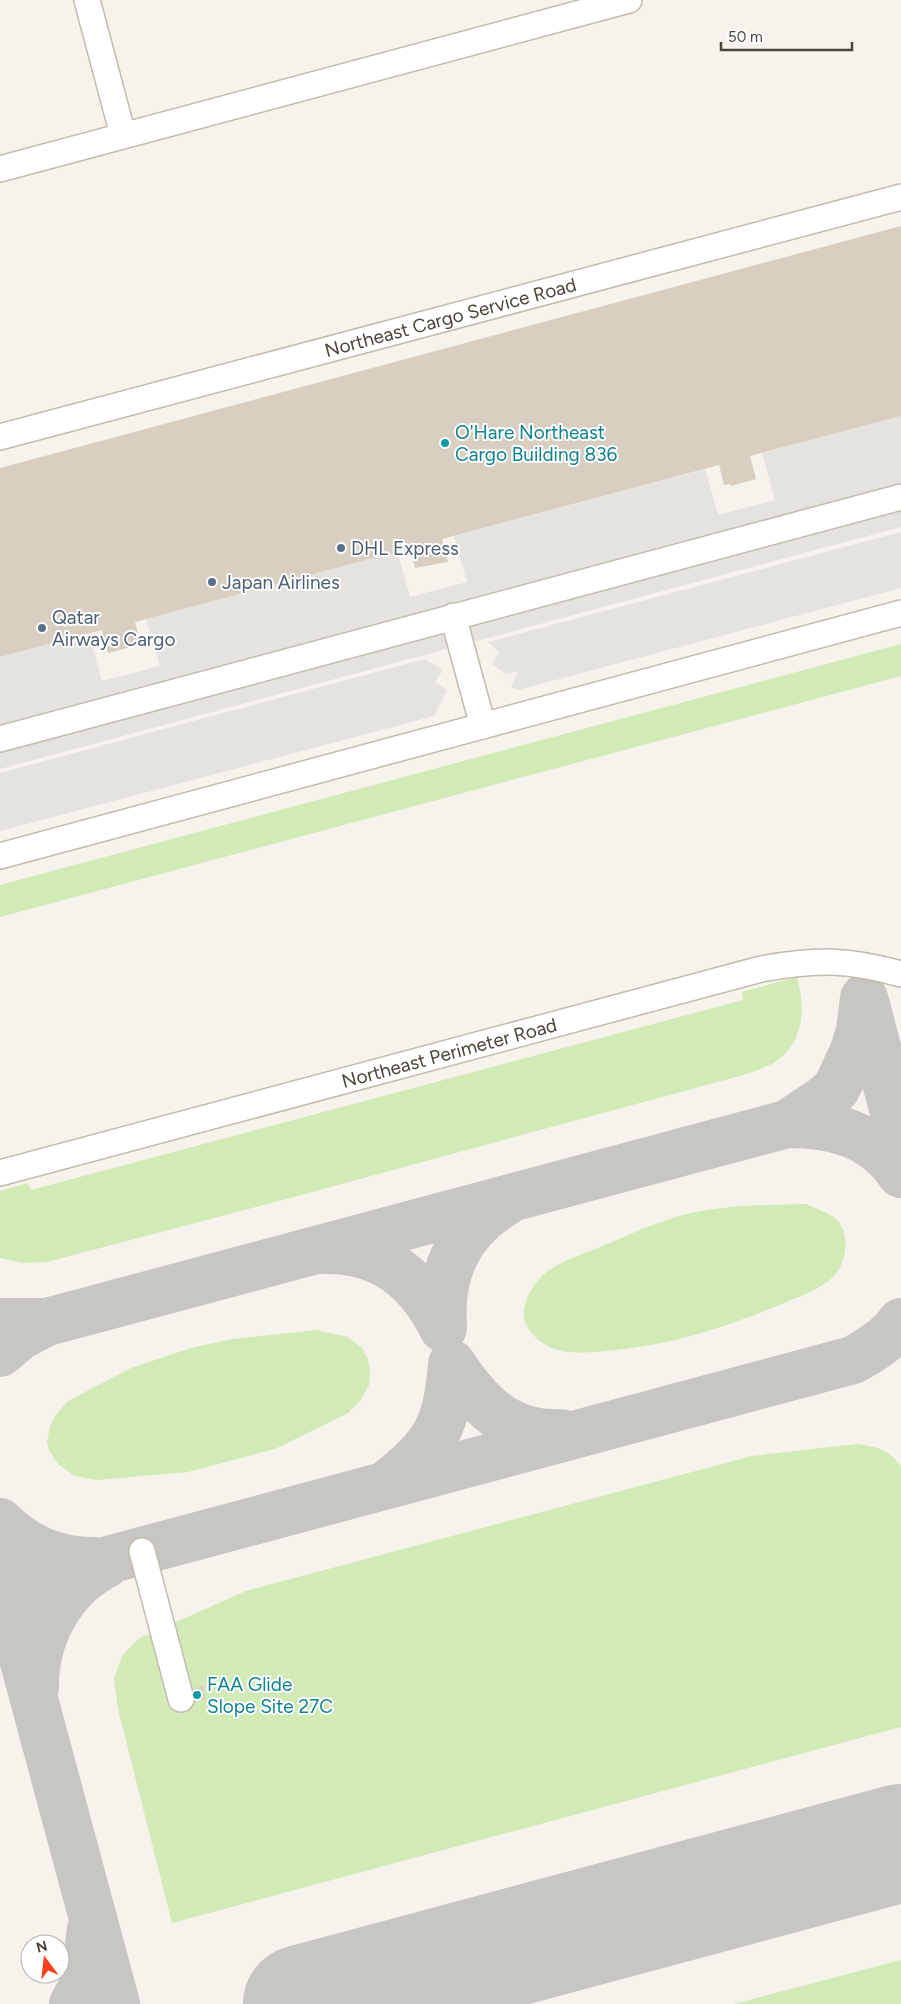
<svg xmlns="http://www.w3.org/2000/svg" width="901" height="2004" viewBox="0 0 901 2004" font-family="Figtree,sans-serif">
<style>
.green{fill:#d2eab5}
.parking{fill:#e5e3e0}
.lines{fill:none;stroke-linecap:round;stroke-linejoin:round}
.taxiway{stroke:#c8c6c3;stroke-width:48}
.runway{stroke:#c8c6c3;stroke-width:118}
.building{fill:#d8cfc1}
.minor-casing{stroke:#c2bbae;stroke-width:28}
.minor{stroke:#fff;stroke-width:25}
.culture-dot{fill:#0f9aa8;stroke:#fff;stroke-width:2}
.service-dot{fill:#5c6f8a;stroke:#fff;stroke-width:2}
.labels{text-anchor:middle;stroke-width:4;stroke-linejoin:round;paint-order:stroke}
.street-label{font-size:19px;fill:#4b4439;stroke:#fff}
.culture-label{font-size:19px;fill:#0d838f;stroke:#fff;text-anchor:start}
.service-label{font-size:19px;fill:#4e5e75;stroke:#fff;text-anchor:start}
</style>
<rect width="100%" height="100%" fill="#f6f3ec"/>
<!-- green -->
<path class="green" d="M901,644V676L0,917V885Z
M797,977C805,1007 805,1038 779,1059C771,1066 757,1070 747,1074L290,1198L47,1262L23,1263L0,1258V1191L28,1183L31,1190L743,1000L742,992Z
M806,1204C815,1208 830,1213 837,1220C851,1236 847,1265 831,1279C820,1288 804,1295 791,1300C754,1316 721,1328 683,1338C659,1345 579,1358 558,1350C544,1346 529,1335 525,1321C520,1305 532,1285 544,1274C553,1265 582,1254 595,1249C620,1239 644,1227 670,1219C711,1205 763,1205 806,1204Z
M316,1330L348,1337L362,1348L368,1359L370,1373L369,1385L361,1400L348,1413L275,1449L188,1472L97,1480L75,1476L58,1464L49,1450L47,1441L50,1427L55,1416L68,1401L131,1368L191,1348L232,1339Z
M857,1444C878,1447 889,1449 901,1467V1727L172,1923L118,1709L114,1679L122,1656L138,1639L246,1591L752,1456Z
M901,1960V2004H734Z"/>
<!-- parking -->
<path class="parking" d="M901,416V527L0,769V657L89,634L102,681L160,666L146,619L397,551L410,597L467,582L454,536L705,469L718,515L775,500L762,453Z
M901,532V588L518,690L511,687L518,671L506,674L492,664L499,652L488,642Z
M425,659L443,670L435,682L447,690L434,716L0,831V773Z"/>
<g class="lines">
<!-- taxiway -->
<path class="taxiway" d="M864,998L860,1031L853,1053L836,1089L823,1100L787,1124C834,1124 873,1134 901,1174
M866,1005L901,1140
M325,1250C382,1249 419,1279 443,1328C439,1272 458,1230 507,1201
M0,1322H47L20,1336L0,1353
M47,1322L787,1124
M387,1484C437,1446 447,1425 452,1364C472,1395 499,1427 539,1432C548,1433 557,1433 566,1434
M0,1522C25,1548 58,1561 94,1561
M0,1573L116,2004
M0,1589L853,1360C871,1350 889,1339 901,1322
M35,1688C34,1638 60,1588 106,1564
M73,2004L84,1984L91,1929"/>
<!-- runway -->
<path class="runway" d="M302,2004L901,1843"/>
</g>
<!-- building -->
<path class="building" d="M901,226V416L750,456L756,479L731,486L730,484L724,485L719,465L442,539L448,562L415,568L410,548L135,622L140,642L134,644L135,646L108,653L102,630L0,657V468Z
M203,1686L206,1699L195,1702L193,1689Z"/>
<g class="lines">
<defs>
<g id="minor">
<path d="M87,0L123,135"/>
<path d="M0,169L629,0"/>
<path id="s1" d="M0,437L901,197"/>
<path d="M453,616L483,726"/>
<path d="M0,739L901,497"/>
<path d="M0,856L901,613"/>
<path id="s2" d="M0,1173L761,969C816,959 847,959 901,974"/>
<path d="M142,1551L181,1699"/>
</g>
</defs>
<!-- minor casing -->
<use href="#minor" class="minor-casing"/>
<!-- minor -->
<use href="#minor" class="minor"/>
</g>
<!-- markers -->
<g class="culture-dot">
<circle cx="445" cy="443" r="5"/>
<circle cx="197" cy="1695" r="5"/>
</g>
<g class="service-dot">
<circle cx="341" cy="548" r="5"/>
<circle cx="212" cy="582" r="5"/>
<circle cx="42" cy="628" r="5"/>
</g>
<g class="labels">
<!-- street labels -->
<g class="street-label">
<text dy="7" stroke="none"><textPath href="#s1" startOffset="466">Northeast Cargo Service Road</textPath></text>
<text dy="7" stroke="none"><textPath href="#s2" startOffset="465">Northeast Perimeter Road</textPath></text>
</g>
<!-- culture labels -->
<g class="culture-label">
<text x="455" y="439">O'Hare Northeast<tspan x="455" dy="22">Cargo Building 836</tspan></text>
<text x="207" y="1691">FAA Glide<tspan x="207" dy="22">Slope Site 27C</tspan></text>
</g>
<!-- service labels -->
<g class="service-label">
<text x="351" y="555">DHL Express</text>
<text x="222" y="589">Japan Airlines</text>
<text x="52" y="624">Qatar<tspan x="52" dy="22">Airways Cargo</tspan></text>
</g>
</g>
<!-- north arrow -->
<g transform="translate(45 1959) rotate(345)"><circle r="24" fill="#ffffff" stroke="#b7b4b0"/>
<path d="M0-4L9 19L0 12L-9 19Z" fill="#fc3f1d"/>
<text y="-8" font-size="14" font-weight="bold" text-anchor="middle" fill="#4b4439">N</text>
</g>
<!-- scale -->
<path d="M721 42v8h131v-8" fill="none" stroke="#4b4439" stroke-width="2.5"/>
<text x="728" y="42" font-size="15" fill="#4b4439" stroke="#ffffff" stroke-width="4" paint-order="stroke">50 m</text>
</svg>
